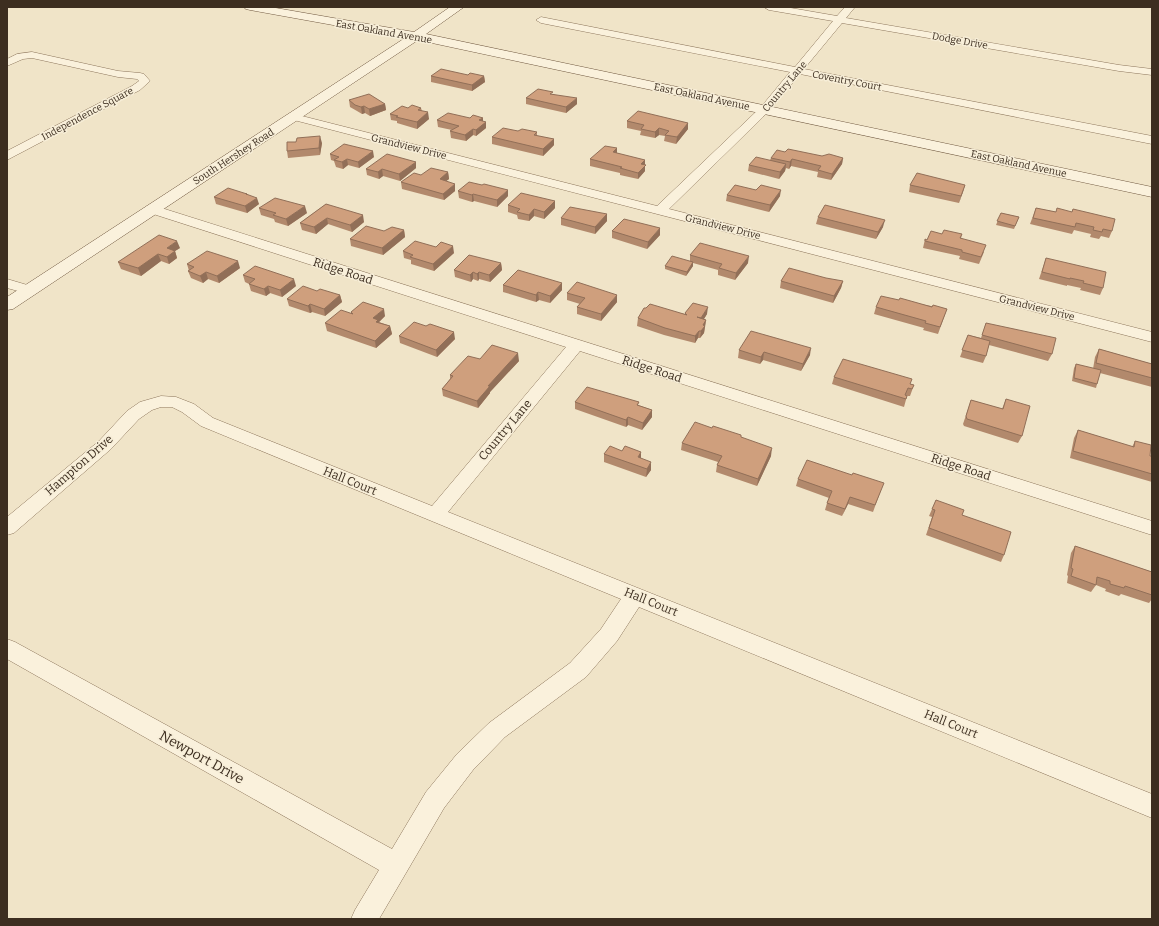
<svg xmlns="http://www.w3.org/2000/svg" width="1159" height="926" viewBox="0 0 1159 926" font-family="Bitter,serif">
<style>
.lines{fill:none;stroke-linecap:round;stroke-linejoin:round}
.street-casing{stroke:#8d765c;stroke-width:1}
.secondary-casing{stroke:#6f573f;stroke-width:1}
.street{fill:#faf1dc;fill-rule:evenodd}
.secondary{fill:#faf1dc;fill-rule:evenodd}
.wall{fill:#b2896c}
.shaded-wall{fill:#916f58}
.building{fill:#cf9f7d;stroke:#916f58}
.labels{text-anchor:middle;stroke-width:3;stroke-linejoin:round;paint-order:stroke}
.far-street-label{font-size:10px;fill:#3d2e20;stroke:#f7eed8}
.street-label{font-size:12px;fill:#3d2e20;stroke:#f7eed8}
.near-street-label{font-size:14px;fill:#3d2e20;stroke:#f7eed8}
</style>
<rect width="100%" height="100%" fill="#f0e4c8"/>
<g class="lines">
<defs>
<path id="street" d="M764,7H785L837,16L845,7H855L846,18L1119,65L1152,69V75L1119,71L842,23L804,69L1152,136V144L800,74L769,111L669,209L1152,332V342L290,119L288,117L290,115L294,114L657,206L761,107L790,72L541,23L536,20L541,17L795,67L833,21L769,10Z
M32,52L118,71L140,73L144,74L150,81L140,90L7,160V151L132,86L139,81L137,79L118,77L32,58L23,59L7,66V59L17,54Z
M152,205L1152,521V535L580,351L448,512L1152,794V818L639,607L617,641L586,677L505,737L473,770L444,808L379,919H351L355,910L379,870L7,659V639L15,642L392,849L426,792L457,754L489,723L570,663L601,629L621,599L201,426L182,412L172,407H161L152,410L139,419L111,449L14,533L7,535V517L99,441L127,411L140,402L161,396L176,397L194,404L213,418L432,506L566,347L147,212L145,209L147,206Z
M7,279L34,287L36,290L34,293L29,294L7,288Z"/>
<path id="secondary" d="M244,7H270L414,32L450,7H464L426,34L1152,187V197L418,40L13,309L7,310V297L405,38L250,10L246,9Z"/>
</defs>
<!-- street casing -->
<use href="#street" class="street-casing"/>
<!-- secondary casing -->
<use href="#secondary" class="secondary-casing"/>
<!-- street -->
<use href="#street" class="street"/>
<!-- secondary -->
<use href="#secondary" class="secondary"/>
</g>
<!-- wall -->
<path class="wall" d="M431,76H484L485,82L472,91L431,82Z
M553,94L577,104L566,113L526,104V98Z
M349,100L385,104L386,110L370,116L365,113L362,114L357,111L350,107Z
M408,108H421L422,111L429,119L417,129L397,123V121L391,120L390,114Z
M470,118H483V121L486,128L476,136L473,135L466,141L451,138L450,131L452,130L438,127L437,120Z
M627,121L688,123V129L676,144L664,141L665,136L659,135L655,138L640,135L641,131L627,128Z
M518,131L537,132V136L554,139V145L543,156L492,144V137Z
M322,143L320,155L288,158L287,151Z
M785,152L822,156L843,158L842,164L831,180L817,177L818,172L791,166L789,169L786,168L785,171L779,179L748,171L749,165L770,160L771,158Z
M617,153L645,165V171L638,179L620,175V173L590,166V159Z
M330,154L374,157L359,168L348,165L343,169L336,167L334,161L331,160Z
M416,168L400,181L383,176L379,179L367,175L366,169Z
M448,172L449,179L446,181L455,191L444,200L402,189L401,182L421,175Z
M910,185H965L959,203L909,192Z
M756,190L780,196L769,212L726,201L727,195Z
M458,191L508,196L497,207L474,201L472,202L459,198Z
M247,194L248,195L259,204L247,213L216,204L214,197Z
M326,204L364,222L352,232L328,224L316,234L302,230L300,223Z
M508,205L555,208L544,219L534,216L529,221L518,219L517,215L508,212Z
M259,208L307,213L288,226L275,222L274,219L261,215Z
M1036,208L1056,212H1072L1073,209L1112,231L1109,238L1101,236L1099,239L1090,237L1091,234L1074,230L1072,234L1030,224Z
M1001,213L1019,217L1014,229L996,225Z
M607,214V221L595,234L561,225V218Z
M818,217L883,227L876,239L816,224Z
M404,230L405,237L383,255L351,246L350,239L384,231Z
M612,231L660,235L647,249L612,238Z
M942,234H962L961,238L984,252L979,264L959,259L960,256L923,248L925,239L927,240Z
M180,248L175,251L177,258L169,264L161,261L141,276L121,269L118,262Z
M403,251L454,253L434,271L411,264V260L404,258Z
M690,255L748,263L735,280L718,275V270L693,263V266L686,276L665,269V266L690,261Z
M1046,258L1103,288L1100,295L1080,290L1081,288L1067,285V286L1039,279Z
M501,263L502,270L490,282L479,279L478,281L473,279L471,282L455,277L454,270Z
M187,264L240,268L219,283L208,279L203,283L191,278L188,271H189Z
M243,275L296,286L282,297L270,293L266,296L251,291L249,284L245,282Z
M781,281H843L841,288L833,303L780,288Z
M503,285L562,290L550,303L539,300L536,302L503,292Z
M317,291L340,295L342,302L325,316L312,312L310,313L289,306L287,299Z
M567,293L617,302L601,321L577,314V307L580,304L567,300Z
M899,300L947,309L938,334L923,330L924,328L874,314L876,307Z
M646,308L685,314V313L707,314L704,319L706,320L704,333L700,338H698L695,343L664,335L637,326L638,318Z
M351,312L385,316L379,322L390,326L392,334L376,348L327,331L325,323L351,313Z
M986,323L1052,354L1048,361L989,345L986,356L983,363L960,357L968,335L981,338Z
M399,336L455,339L437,357L400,343Z
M1099,349L1152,364V387L1100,373L1097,384L1096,388L1072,381L1074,368L1076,364L1093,369L1095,357Z
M739,350L810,355L801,371L763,360L760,364L738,358Z
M480,359L519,361L490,392V393L478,408L443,396L442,389L450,379V375Z
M834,377L910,384L914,385L910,396H907L904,407L832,384Z
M1006,399L1022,436L1018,443L964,426L963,424L971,400L1002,409Z
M575,402H639L638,405L652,410V417L642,430L628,425L626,427L575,409Z
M712,428L741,437L771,456L757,486L716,472L717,465L718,462L681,450L682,443Z
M1078,430L1132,447L1135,441L1150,456H1152V482L1070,458L1074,438Z
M622,451L641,459L651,470L646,477L604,462V454Z
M798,479L881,490L873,512L848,504L842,516L825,510L827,503L829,498L796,486Z
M936,500L962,515L1004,555L1001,562L926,535L932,517L929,516Z
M1075,546L1152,572V599L1149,603L1121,594L1119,596L1105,591L1106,589L1096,585L1091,592L1067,583L1068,576L1067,575L1071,553Z"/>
<!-- shaded-wall -->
<path class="shaded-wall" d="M484,76L485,82L472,91V85Z
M577,98V104L566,113V107Z
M385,104L386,110L370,116L369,109Z
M364,106L365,113L362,114L361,107Z
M428,112L429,119L417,129V122Z
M483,118V124L486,122V128L476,136V130L479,120Z
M688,123V129L676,144L677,137Z
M659,128V135L655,138V132Z
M473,129V135L466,141L465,135Z
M320,136L322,143L320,155L319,148Z
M554,139V145L543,156V149Z
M617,148V155L613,152Z
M373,151L374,157L359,168L358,162Z
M843,158L842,164L831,180L832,174Z
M347,159L348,165L343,169L342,162Z
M792,159L791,166L789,169L790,162Z
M645,160V171L638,179V173L641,164Z
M416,162V168L400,181L399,174Z
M786,164L785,171L779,179L780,172Z
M382,169L383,176L379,179L378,172Z
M448,172L449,179L441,185L440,179Z
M455,184V191L444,200L443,194Z
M965,185L963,192L959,203L961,196Z
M508,190V196L497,207V200Z
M781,190L780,196L769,212L770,205Z
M473,194L474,201L472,202V195Z
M257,198L259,204L247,213L245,206Z
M555,201V208L544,219V212Z
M305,206L307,213L288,226L286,219Z
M534,209V216L529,221V215Z
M607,214V221L595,234V227Z
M363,215L364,222L352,232L350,225Z
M327,218L328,224L316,234L314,227Z
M885,220L883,227L876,239L878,232Z
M660,228V235L647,249L648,242Z
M404,230L405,237L383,255L382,248Z
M177,241L180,248L175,251L177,258L169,264L167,257V248Z
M453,246L454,253L434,271L433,264Z
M158,254L161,261L141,276L138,268Z
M749,256L748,263L735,280L736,273Z
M238,261L240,268L219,283L217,276Z
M693,262V266L686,276L687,272Z
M501,263L502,270L490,282L489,275Z
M206,272L208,279L203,283L200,276Z
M473,272V279L471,282L470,275Z
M479,272V279L478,281L477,274Z
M294,279L296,286L282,297L280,290Z
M843,281L841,288L833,303L834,296Z
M562,283V290L550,303V296Z
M268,286L270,293L266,296L264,289Z
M538,292L539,300L536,302V295Z
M340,295L342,302L325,316L324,309Z
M617,295V302L601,321V314Z
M310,304L312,312L310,313L308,306Z
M708,307L707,314L700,325L701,318Z
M384,309L385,316L377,324L373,318Z
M706,320L704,333L700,338L701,331L703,325Z
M390,326L392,334L376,348L375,341Z
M699,331L698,338L695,343V336Z
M454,332L455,339L437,357L436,350Z
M811,348L810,355L801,371L803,364Z
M764,352L763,360L760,364L761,357Z
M518,353L519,361L490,392V393L478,408L477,401L488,386Z
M652,410V417L642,430L643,423Z
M628,417V425L626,427V420Z
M772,448L771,456L757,486L758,479Z
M641,452V459L638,457Z
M651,462V470L646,477L647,469Z
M850,497L848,504L842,516L845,509Z"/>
<!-- building -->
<path class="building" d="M441,69L468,75L470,73L484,76L472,85L431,76Z
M538,89L553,92L550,94L577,98L566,107L526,98Z
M369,94L385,104L369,109L364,106L361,107L355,105L349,100Z
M412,105L421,108L418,110L428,112L417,122L396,117L398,116L390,114L402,106L408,108Z
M638,111L688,123L677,137L665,135L669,131L659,128L655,132L641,129L644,125L627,121Z
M448,113L470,118L473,115L483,118L479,120L486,122L476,130L473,129L465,135L450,131L459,126L437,120Z
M503,128L518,131L522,129L537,132L534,135L554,139L543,149L492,137Z
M320,136L319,148L287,151V142H296L297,138Z
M344,144L373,151L358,162L347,159L342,162L334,160L339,157L330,154Z
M605,146L617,148L613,152L645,160L641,164L646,165L638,173L620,168L622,167L590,159Z
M788,149L822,156L829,154L843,158L832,174L818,170L821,166L792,159L790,162L771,158L777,150L785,152Z
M387,154L416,162L399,174L382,169L378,172L366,169Z
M756,157L786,164L780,172L749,165Z
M431,168L448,172L440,179L455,184L443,194L401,182L414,173L421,175Z
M917,173L965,185L961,196L910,185Z
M469,182L482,185L484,184L508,190L497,200L473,194L472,195L458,191Z
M735,185L756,190L761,185L781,190L770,205L727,195Z
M228,188L247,194H246L257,198L245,206L214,197Z
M521,193L555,201L544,212L534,209L529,215L517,212L520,209L508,205Z
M275,198L305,206L286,219L273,215L276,213L259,208Z
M326,204L363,215L350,225L327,218L314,227L300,223Z
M825,205L885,220L878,232L818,217Z
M570,207L607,214L595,227L561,218Z
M1036,208L1056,212L1057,208L1072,212L1073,209L1115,219L1112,231L1103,229L1102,232L1093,230L1094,227L1076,223L1075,227L1033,218Z
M1001,213L1019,217L1015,226L997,221Z
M624,219L660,228L648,242L612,231Z
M366,226L384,231L392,227L404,230L382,248L350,239Z
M944,230L962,234L960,238L986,245L981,257L962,252V250L925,241V239L927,240L931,231L942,234Z
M159,235L177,241L167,248L175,251L167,257L158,254L138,268L118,262Z
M415,241L436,247L441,242L453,246L433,264L410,257L413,255L403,251Z
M700,243L749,256L736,273L719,268L722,264L690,255Z
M207,251L238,261L217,276L206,272L200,276L188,271L194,267L187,264Z
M469,255L501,263L489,275L479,272L477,274L473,272L470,275L454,270Z
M672,256L693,262L687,272L665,266Z
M1046,258L1106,272L1103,288L1083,283L1084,281L1070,278V279L1042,272Z
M255,266L294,279L280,290L268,286L264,289L249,284L255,279L243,275Z
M789,268L826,278L843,281L834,296L781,281Z
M518,270L562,283L550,296L538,292L536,295L503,285Z
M577,282L617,295L601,314L577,307L585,298L567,293Z
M303,286L317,291L320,289L340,295L324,309L310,304L308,306L287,299Z
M881,296L899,300L900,298L932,307L933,305L947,309L940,327L925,323L926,321L876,307Z
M363,302L384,309L373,318L378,320L376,322L390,326L375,341L325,323L341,310L353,314L351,312Z
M693,303L708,307L701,318L697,317L706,320L703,325L705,326L701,331H699L695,336L665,328L638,318L644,308H646L650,304L687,315L685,313Z
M414,322L426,326L430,324L454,332L436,350L399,336Z
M986,323L1056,338L1052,354L982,335Z
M751,331L811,348L803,364L764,352L761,357L739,350Z
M968,335L990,341L986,356L962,350Z
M492,345L518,353L488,386H490L477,401L442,389L453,376L450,375L468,356L480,359Z
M1099,349L1152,364V378L1096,363Z
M843,359L912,379L910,384L914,385L912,389L908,388L905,395L907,396L906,399L834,377Z
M1076,364L1101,370L1097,384L1074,378Z
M587,387L639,402L637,405L652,410L643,423L628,417L626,420L575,402Z
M1006,399L1030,406L1022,436L967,419L966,416L971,400L1003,409Z
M695,422L712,428L713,426L741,435V437L772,448L758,479L717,465L722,456L682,443Z
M1078,430L1134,447L1135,441L1151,445L1150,456H1152V474L1073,451Z
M610,446L622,451L625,446L641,452L638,457L651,462L647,469L604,454Z
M807,460L852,475L853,473L884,483L875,505L850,497L845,509L827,503L832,491L798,479Z
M936,500L964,510L962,515L1011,532L1004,555L929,528L935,510L932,509Z
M1075,546L1152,572V595L1125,586L1124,588L1110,584V581L1097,577L1096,585L1071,576L1073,569L1071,568Z"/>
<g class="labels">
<!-- far-street labels -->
<g class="far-street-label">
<text transform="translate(384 31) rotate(10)" y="4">East Oakland Avenue</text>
<text transform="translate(960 40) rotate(10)" y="4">Dodge Drive</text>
<text transform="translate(847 80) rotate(11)" y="4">Coventry Court</text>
<text transform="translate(784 86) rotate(-50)" y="4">Country Lane</text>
<text transform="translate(702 96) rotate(12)" y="4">East Oakland Avenue</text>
<text transform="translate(87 113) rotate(-28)" y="4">Independence Square</text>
<text transform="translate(409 146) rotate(14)" y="4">Grandview Drive</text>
<text transform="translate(233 156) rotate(-33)" y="4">South Hershey Road</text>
<text transform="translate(1019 163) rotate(12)" y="4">East Oakland Avenue</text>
<text transform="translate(723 226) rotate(14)" y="4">Grandview Drive</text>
<text transform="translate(1037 307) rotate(14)" y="4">Grandview Drive</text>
</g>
<!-- street labels -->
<g class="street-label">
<text transform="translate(343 271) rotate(18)" y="4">Ridge Road</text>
<text transform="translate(652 369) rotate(18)" y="4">Ridge Road</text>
<text transform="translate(505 430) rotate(-50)" y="4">Country Lane</text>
<text transform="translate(79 465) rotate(-41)" y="4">Hampton Drive</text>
<text transform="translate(961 467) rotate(18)" y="4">Ridge Road</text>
<text transform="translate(350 481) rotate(22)" y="4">Hall Court</text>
<text transform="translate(651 602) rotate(22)" y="4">Hall Court</text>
<text transform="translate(951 724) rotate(22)" y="4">Hall Court</text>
</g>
<!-- near-street labels -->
<g class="near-street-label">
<text transform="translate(202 757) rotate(29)" y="5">Newport Drive</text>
</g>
</g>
<!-- border -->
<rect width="1159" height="926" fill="none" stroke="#3d2e20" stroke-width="16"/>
</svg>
